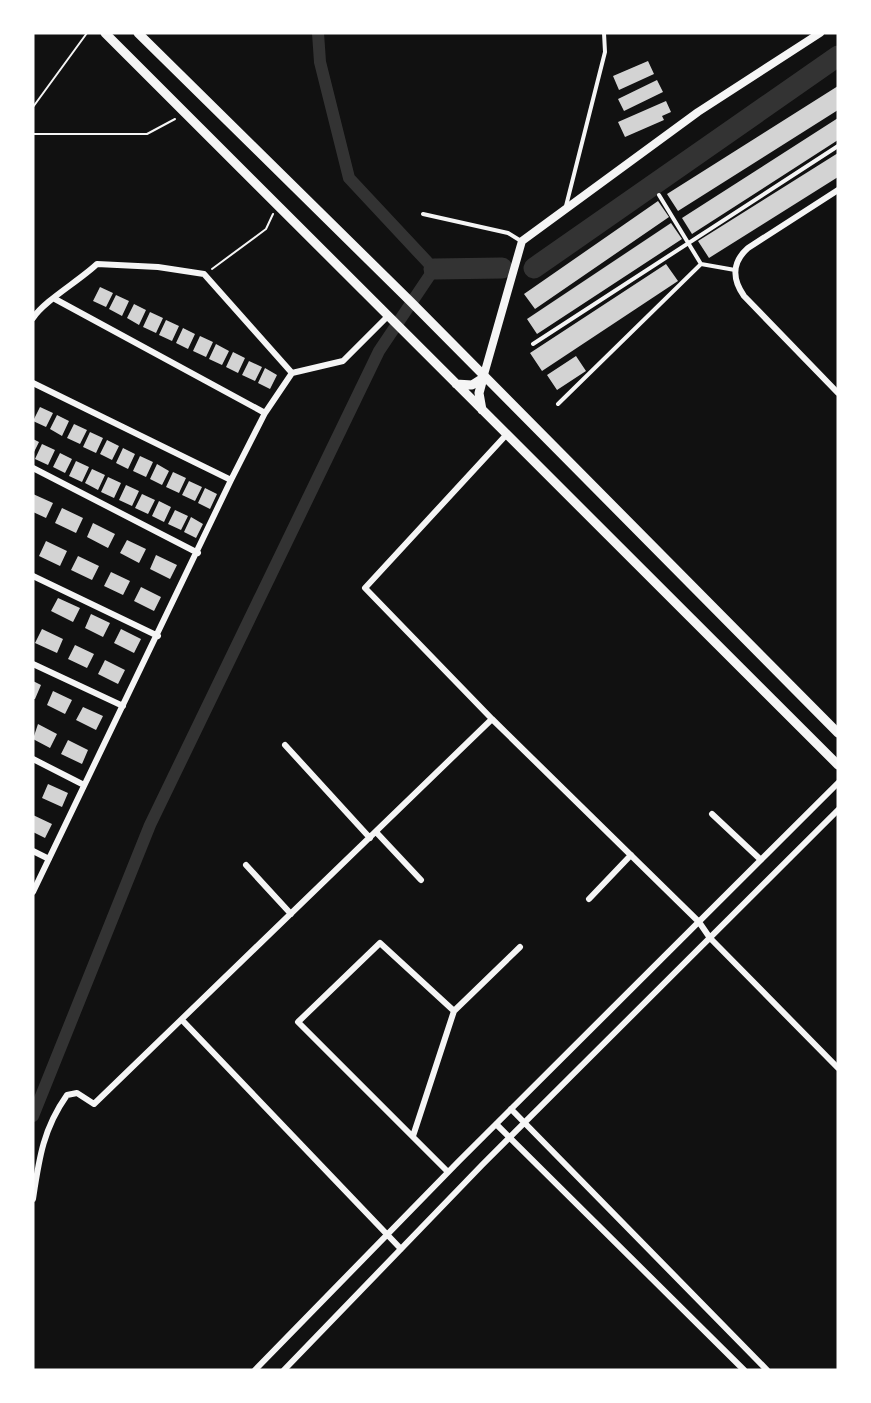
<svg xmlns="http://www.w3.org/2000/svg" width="871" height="1403" viewBox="0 0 871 1403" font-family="'Work Sans',sans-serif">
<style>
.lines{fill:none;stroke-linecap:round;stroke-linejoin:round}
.canal{stroke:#333;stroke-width:12}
.river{stroke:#333;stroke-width:21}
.building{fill:#d3d3d3}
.path{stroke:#f5f5f5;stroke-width:2}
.service{stroke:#f5f5f5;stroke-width:4}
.minor{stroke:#f5f5f5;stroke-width:6}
.tertiary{stroke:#f5f5f5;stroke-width:8}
.secondary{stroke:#f5f5f5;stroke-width:9}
</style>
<rect width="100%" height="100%" fill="#111"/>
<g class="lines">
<!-- canal -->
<path class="canal" d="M33,1116L150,825L379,351L434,269L349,178L320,62L318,33"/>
<!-- river -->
<path class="river" d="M534,268L838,56
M434,269L502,268"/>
</g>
<!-- building -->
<path class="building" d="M648,61L654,74L619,90L613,76Z
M657,80L663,92L624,111L618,99Z
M838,86V110L678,211L667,194Z
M666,101L671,112L662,116L664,120L625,137L618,122Z
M838,118V140L692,234L682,218Z
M838,153V177L709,258L698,241Z
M658,201L669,217L535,309L524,294Z
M671,223L682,239L537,334L527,319Z
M666,264L678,281L542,371L530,353Z
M100,287L113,293L106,307L93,301Z
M116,295L129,301L122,316L109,309Z
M134,304L146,310L139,325L127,318Z
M150,312L163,318L156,333L143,327Z
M166,320L179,326L172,341L159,335Z
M183,328L195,334L188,349L176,343Z
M200,336L213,342L206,357L193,351Z
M216,344L229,351L222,365L209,359Z
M233,352L245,358L238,373L226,367Z
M576,356L586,371L557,390L547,375Z
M249,361L262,367L255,381L242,375Z
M265,368L277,375L270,389L258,383Z
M40,407L53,413L46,427L33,421Z
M57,415L69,421L62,436L50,429Z
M74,424L87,430L80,444L67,438Z
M90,432L103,438L96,453L83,447Z
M33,439L39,442L33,454Z
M107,440L119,446L112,460L100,454Z
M42,444L55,450L48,465L35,459Z
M123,448L135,454L128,469L116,463Z
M60,453L72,459L65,473L53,467Z
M140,456L153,462L146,477L133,471Z
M76,461L89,467L82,482L69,476Z
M157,464L169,471L162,485L150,479Z
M92,469L105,475L98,490L85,483Z
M173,472L186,478L179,493L166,487Z
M108,477L121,483L114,498L101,492Z
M189,481L202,487L195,501L182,495Z
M126,485L139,491L132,506L119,500Z
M205,488L217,494L210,509L198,503Z
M33,494L53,503L46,518L33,512Z
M142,494L155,500L148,514L135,508Z
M159,501L171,507L164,522L152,516Z
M62,508L83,518L76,533L55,523Z
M175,510L188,516L181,530L168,524Z
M191,517L203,524L196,538L184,532Z
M93,523L115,534L108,548L87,537Z
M127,540L146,549L139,563L120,553Z
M46,541L67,551L60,566L39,556Z
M156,555L177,565L170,579L150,569Z
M78,556L99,566L92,580L71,570Z
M111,572L130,581L123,595L104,586Z
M141,587L161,597L154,611L134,601Z
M58,598L80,608L73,622L51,611Z
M91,614L110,623L103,637L85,628Z
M42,629L63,639L57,653L35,643Z
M121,629L141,639L134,653L114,643Z
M75,645L94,654L87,668L68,659Z
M105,660L125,670L118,684L98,674Z
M33,681L41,685L35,699H33Z
M53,691L72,700L65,714L47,705Z
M83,707L103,716L96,730L76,720Z
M38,724L57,734L50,748L33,739Z
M68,740L88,750L82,764L61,754Z
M48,784L68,793L62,807L42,798Z
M33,815L52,824L45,838L33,832Z"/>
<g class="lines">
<!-- path -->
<path class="path" d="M33,107L87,33
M33,134H147L175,119
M212,269L266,229L273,214"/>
<!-- service -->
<path class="service" d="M659,195L701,264L735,270
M566,206L605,52L604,33
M423,214L508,233L521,241
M533,344L838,146
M558,404L701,264"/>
<!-- minor -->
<path class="minor" d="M838,190L748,248C732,262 732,279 744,296L838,393
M55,299L265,413
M33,318C44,301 79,281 97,264L158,267L204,274L292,373
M33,383L231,480
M507,434L365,588L492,719L699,922L710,938L838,1068
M33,468L198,553
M33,576L158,636
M33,664L123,706
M285,745L370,838
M33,759L84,785
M712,814L761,860
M376,832L421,880
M33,851L49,859
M246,865L291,914
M33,892L231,480L265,413L292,373L343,361L388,316
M589,899L631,855
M182,1020L401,1249
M511,1109L767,1370
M496,1124L744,1370
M413,1136L454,1011L520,947
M448,1172L298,1022L380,943L454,1011
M33,1199C39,1159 43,1129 67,1095L77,1093L94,1104L492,719
M255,1370L459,1161L838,783
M284,1370L483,1164L838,810"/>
<!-- tertiary -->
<path class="tertiary" d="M483,378L522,241L698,112L820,33"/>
<!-- secondary -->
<path class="secondary" d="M105,33L838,765
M138,33L411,302L838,733
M456,384L472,385L483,378
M482,410L479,393L483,378"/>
</g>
<!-- border -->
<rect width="871" height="1403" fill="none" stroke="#ffffff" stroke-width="69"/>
</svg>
